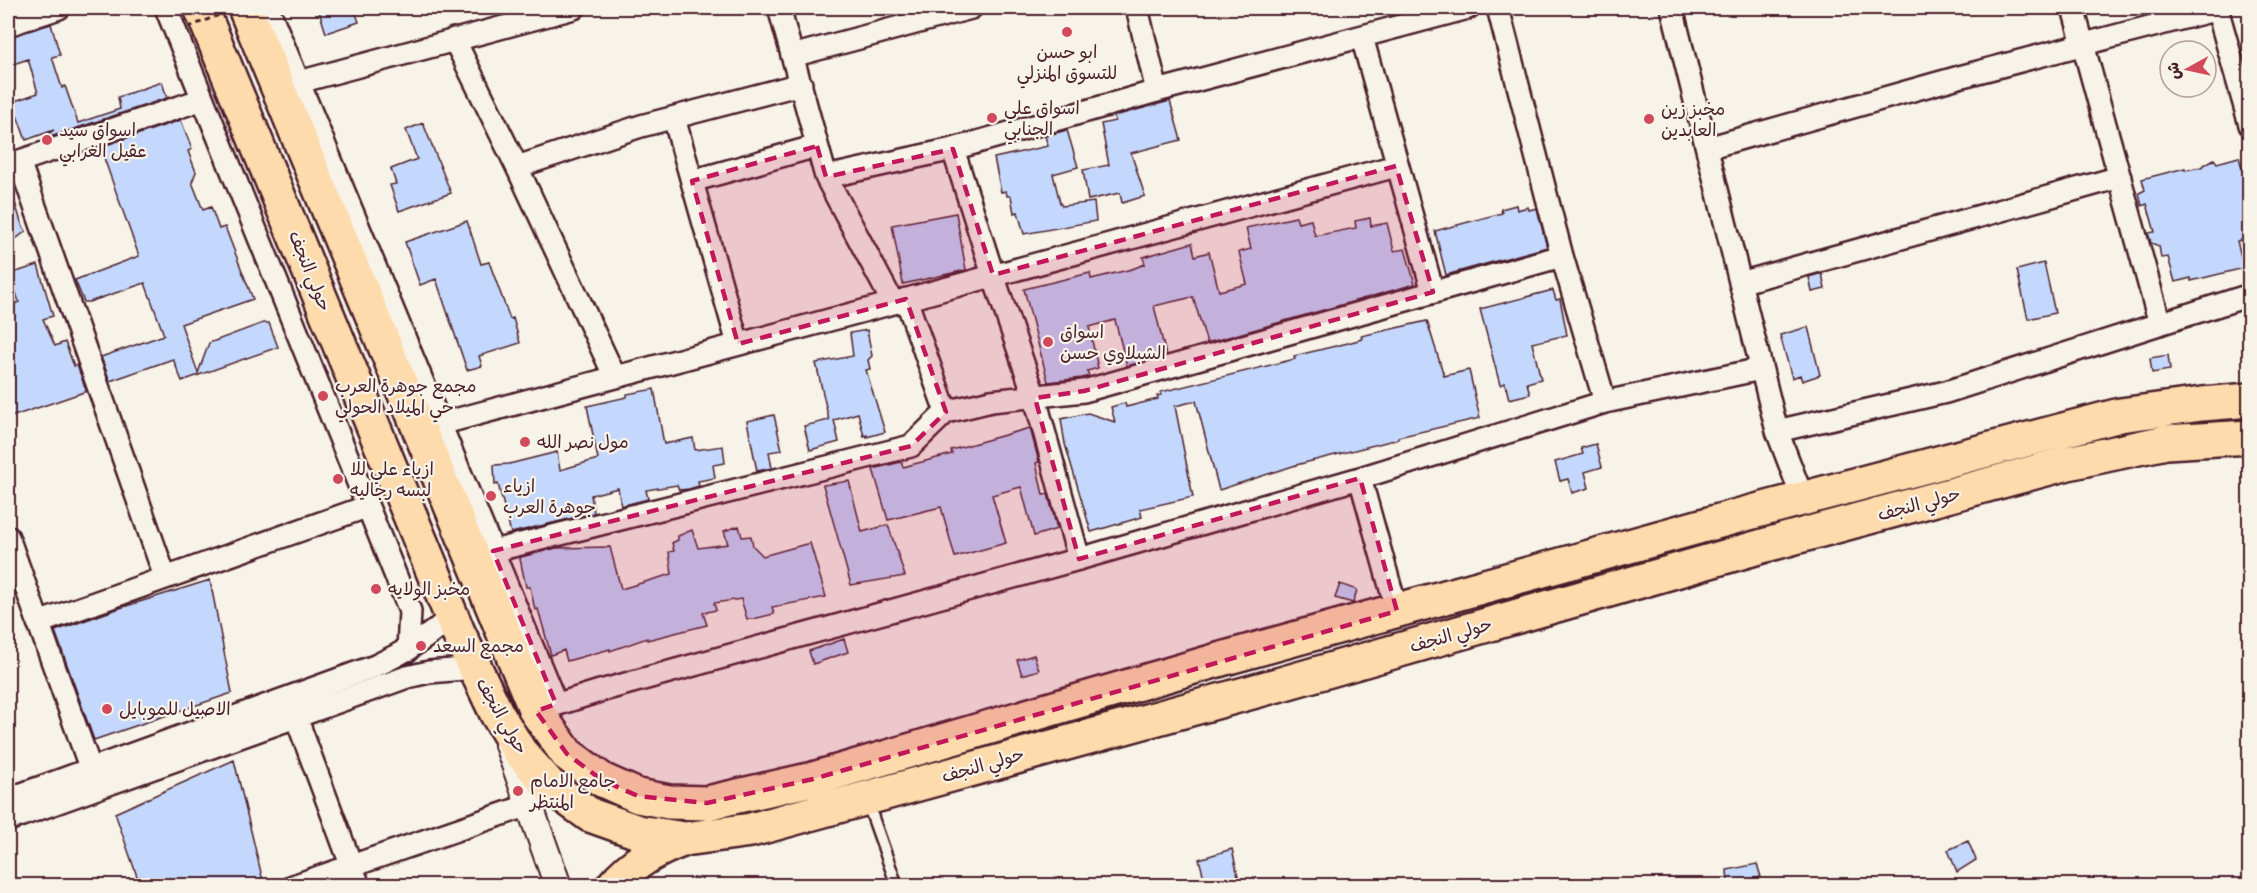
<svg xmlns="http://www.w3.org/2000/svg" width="2257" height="893" viewBox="0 0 2257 893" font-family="Pangolin,'Playpen Sans Arabic',sans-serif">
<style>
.building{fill:#c4d8fd;stroke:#4a1f2b;stroke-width:1.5}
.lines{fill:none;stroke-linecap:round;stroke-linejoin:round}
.service-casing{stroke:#4a1f2b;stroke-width:15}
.minor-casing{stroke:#4a1f2b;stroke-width:26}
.tertiary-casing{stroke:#4a1f2b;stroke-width:30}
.primary-casing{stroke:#4a1f2b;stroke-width:38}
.service{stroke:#f7f3e8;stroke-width:10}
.minor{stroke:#f7f3e8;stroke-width:21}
.tertiary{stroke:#f7f3e8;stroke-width:26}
.primary{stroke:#fedbac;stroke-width:33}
.path-bridge{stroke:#4a1f2b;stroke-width:3;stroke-dasharray:4.5 4.5;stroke-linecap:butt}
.marked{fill:#c2185b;fill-opacity:0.2;stroke:#c2185b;stroke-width:4.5;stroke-dasharray:12 8;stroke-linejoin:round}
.poi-dot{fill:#d1495b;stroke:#f7f3e8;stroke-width:2}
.labels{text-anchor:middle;stroke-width:4.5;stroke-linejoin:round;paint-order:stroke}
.poi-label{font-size:18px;fill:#4a1f2b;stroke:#f7f3e8;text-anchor:start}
.street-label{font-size:18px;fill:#4a1f2b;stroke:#f7f3e8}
</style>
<rect width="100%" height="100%" fill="#f7f3e8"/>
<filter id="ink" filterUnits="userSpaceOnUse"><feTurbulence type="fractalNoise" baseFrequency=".0167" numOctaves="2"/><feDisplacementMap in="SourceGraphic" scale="12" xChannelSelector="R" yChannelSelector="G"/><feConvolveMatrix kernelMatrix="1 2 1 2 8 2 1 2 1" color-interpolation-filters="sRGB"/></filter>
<g filter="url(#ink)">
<!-- building -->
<path class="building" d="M318,8H354L359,22L326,33Z
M51,24L60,55L52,57L62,88L65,86L78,123L120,109L118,97L162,82L167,98L50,137L49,133L54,130L26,140L12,102L38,93L28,59L8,66V37Z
M1170,101L1181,140L1131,153L1145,196L1122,203L1120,193L1088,200L1083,170L1109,165L1101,124L1115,121L1114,116Z
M181,120L192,149L188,151L196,172L192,182L203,210L211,207L219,229L225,227L253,299L181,324L198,373L209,343L263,323H269L278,347L182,381L173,359L110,381L101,357L164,335L145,283L89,302H84L75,280L139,256L100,147Z
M423,123L451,193L399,211L390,185L396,184L391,169L417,159L406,130Z
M1067,130L1078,167L1053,174L1060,203L1062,206L1094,202L1096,221L1024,234L1018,212L1014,213L1011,196H1007L1006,191L1001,192L994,158L1048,146L1045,136Z
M2239,157L2250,198V238L2237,241L2244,268L2191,281V278L2175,282L2168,257L2161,258L2159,246L2151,243L2148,233L2155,232L2147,204L2142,206L2139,193L2145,190L2142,179L2185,168V170L2201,167L2214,159L2217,163Z
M11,190L22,225L26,231L8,245V191Z
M1516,205L1517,210L1528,207L1529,210L1537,208L1547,247L1446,275L1435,231L1502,213L1501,209Z
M956,213L966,270L903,284L892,225Z
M1296,217L1298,223L1311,220L1315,236L1356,228L1355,221L1370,218L1371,226L1387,223L1394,251L1405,249L1415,284L1207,343L1193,297L1154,306L1166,355L1127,366L1115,320L1089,327L1098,368L1087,371L1089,376L1082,378L1048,382L1024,289L1090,273L1091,279L1132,269L1145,264L1143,257L1192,243L1195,256L1209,252L1219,291L1247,284L1239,252L1251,249L1246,228Z
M467,221L481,264L489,262L510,319L513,318L520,343L479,356L482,366L467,370L436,279L420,285L405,242Z
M2044,263L2055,313L2028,319L2017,270Z
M38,265L53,316L43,319L55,346L65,342L74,366L77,365L86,390L84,392L8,418V306L19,302L10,274Z
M1822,273L1825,289L1812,292L1809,277Z
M1553,290L1556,300L1560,299L1567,335L1532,343L1541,379L1527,383L1530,394L1509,399L1505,383L1500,385L1480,309Z
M1427,321L1444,376L1469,370L1480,418L1398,437V439L1296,465L1219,490L1196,401L1175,406L1193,497L1140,509L1142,517L1091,532L1065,444L1061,419L1088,413L1115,422L1111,407L1125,403L1126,407L1158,399L1157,396L1161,395V392L1295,359L1294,356L1348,343L1362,339L1361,336Z
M1808,327L1820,375L1802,381L1800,375L1792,378L1780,335Z
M867,330L872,356L868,360L870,369L866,370L885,432L867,437V435L864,436L858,413L834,420L839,442L810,450L804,426L829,420L816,363L853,356L850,333Z
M2168,355L2170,370L2152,373L2150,358Z
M654,389L664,444L693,438L695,450L723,446L725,463L713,465L715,478L698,481L699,486L689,489L679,490L677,485L646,490L648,499L621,506L618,488L591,495L594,513L511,533L498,484L495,485L494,465L509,464L557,452L560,470L598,459L587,406L627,397V394Z
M774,415L782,450L769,452L772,468L757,471L747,421Z
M1030,428L1039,462L1036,463L1043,495L1048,494L1057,529L1034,536L1021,487L992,495L1006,543L955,557L941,507L888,520L873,469L901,462L903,467L952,454L951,450Z
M1596,444L1602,467L1585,472L1589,488L1572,493L1568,479L1560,481L1555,462L1583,454L1581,448Z
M849,481L862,532L888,525L905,576L851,585L823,485Z
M739,526L742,537L751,536L753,546L763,556L810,543L826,597L772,607L774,614L753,619H747L741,599L714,603L716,610L703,613L707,625L647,640V638L610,651V649L567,661L564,650L551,655L538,609L535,610L530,587H526L520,559L521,557L556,548L610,547L621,589L672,574L669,552L674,551L672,543L678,540V536L692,530L698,548L728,544L724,531Z
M210,580L232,693L94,740L55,631L120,608Z
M1340,584L1357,590L1353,603L1335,598Z
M844,639L848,652L813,664L809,651Z
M1034,655L1039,670L1022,675L1017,660Z
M234,760L263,881L251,885H140L115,813Z
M1968,841L1976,860L1957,872L1948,850Z
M1232,849L1238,876L1206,885L1199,859Z
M1757,864L1761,877L1728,884L1727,870Z"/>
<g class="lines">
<defs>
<path id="service" d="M867,801L897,886"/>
<path id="minor" d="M166,8L410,611L408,650
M268,8L556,704
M779,8L826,177L893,303
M1137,8L1157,91
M1498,8L1562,256L1605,402
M1672,8L1777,431L1803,499
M2073,8L2160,324
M2217,8L2250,125
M8,25L59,8
M1362,37L1433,292
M454,39L517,167L615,377
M792,56L971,8
M299,82L574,8
M674,118L738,344
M1707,148L1959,77L2218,9
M953,149L993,275L1035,398L1079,559
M19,161L165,577
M8,165L203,99
M517,167L641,126L801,84
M826,177L953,149L1157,91L1468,8
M692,181L817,146
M1740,283L2120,177
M906,299L946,412
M440,424L893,303L1396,166
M1777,431L1946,392L2250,295
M1360,478L1397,611
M8,537L91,770
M493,551L911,446L946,412L991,401L1084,391L1562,256
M38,623L366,507
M536,711L600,691L1079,559L1360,478L1605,402L1761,369
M296,717L359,886
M8,799L375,666C404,653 428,638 452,616
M8,820L407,677L429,672L475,668
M293,886L529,805"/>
<path id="tertiary" d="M508,745L558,886"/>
<path id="primary" d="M201,8L458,632L497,714L520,752L551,787L590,815L638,832L685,839L751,830L1281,684L1766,545L2068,463L2166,442L2250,437
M245,8L536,711L567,754L602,780L638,796L669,802L707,803L813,779L1218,660L1741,515L2120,415L2202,404L2250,400
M613,886C633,862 657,849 685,839"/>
</defs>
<!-- service casing -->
<use href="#service" class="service-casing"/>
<!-- minor casing -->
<use href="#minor" class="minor-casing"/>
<!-- tertiary casing -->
<use href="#tertiary" class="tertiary-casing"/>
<!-- primary casing -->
<use href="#primary" class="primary-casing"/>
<!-- service -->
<use href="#service" class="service"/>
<!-- minor -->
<use href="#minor" class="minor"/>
<!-- tertiary -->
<use href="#tertiary" class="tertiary"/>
<!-- primary -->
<use href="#primary" class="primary"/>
<!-- path-bridge -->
<path class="path-bridge" d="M189,27L237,8"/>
</g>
</g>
<!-- marked area -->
<path class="marked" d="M817,146L826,177L953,149L993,275L1396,166L1433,292L1084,391L1035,398L1079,559L1360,478L1397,611L813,779L707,803L638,796L602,780L567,754L536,711L556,704L493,551L911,446L946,412L906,299L738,344L692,181Z"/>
<!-- markers -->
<g class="poi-dot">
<circle cx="1067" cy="32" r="6"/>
<circle cx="992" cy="118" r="6"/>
<circle cx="1649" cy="119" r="6"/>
<circle cx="47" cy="140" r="6"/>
<circle cx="1048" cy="342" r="6"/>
<circle cx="323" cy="396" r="6"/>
<circle cx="525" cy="442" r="6"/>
<circle cx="338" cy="479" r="6"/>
<circle cx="491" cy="496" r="6"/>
<circle cx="376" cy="589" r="6"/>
<circle cx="421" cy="646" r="6"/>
<circle cx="107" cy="709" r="6"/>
<circle cx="518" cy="791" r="6"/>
</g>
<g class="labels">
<!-- poi labels -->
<g class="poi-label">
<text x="1067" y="58" text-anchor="middle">ابو حسن<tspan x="1067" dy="21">للتسوق المنزلي</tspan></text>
<text x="1004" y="114">اسواق علي<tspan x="1004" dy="21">الجنابي</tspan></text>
<text x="1661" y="115">مخبز زين<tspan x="1661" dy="21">العابدين</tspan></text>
<text x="59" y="136">اسواق سيد<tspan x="59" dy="21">عقيل الغرابي</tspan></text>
<text x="1060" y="338">اسواق<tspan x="1060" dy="21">الشبلاوي حسن</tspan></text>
<text x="335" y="392">مجمع جوهرة العرب<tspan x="335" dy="21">حي الميلاد الحولي</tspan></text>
<text x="537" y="448">مول نصر الله</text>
<text x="350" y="475">ازياء علي للا<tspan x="350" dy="21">لبسه رجاليه</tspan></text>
<text x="503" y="492">ازياء<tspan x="503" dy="21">جوهرة العرب</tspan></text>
<text x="388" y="595">مخبز الولايه</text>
<text x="433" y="652">مجمع السعد</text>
<text x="119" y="715">الاصيل للموبايل</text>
<text x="530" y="787">جامع الامام<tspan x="530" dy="21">المنتظر</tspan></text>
</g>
<!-- street labels -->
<g class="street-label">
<text transform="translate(310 271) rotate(68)" y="6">حولي النجف</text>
<text transform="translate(1919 504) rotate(-15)" y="6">حولي النجف</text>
<text transform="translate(1451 635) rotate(-16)" y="6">حولي النجف</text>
<text transform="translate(502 716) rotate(60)" y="6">حولي النجف</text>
<text transform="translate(983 765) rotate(-16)" y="6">حولي النجف</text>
</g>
</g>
<!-- margin -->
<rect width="2257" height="893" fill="none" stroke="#f7f3e8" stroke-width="30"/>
<rect x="15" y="15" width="2227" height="863" fill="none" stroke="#4a1f2b" stroke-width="2" filter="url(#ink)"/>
<!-- north arrow -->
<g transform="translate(2188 69) rotate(262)"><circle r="28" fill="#f7f3e8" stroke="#b29e9c" stroke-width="1.5"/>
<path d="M0-4.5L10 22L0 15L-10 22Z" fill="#d1495b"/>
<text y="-9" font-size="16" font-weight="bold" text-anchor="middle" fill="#4a1f2b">ش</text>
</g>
</svg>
